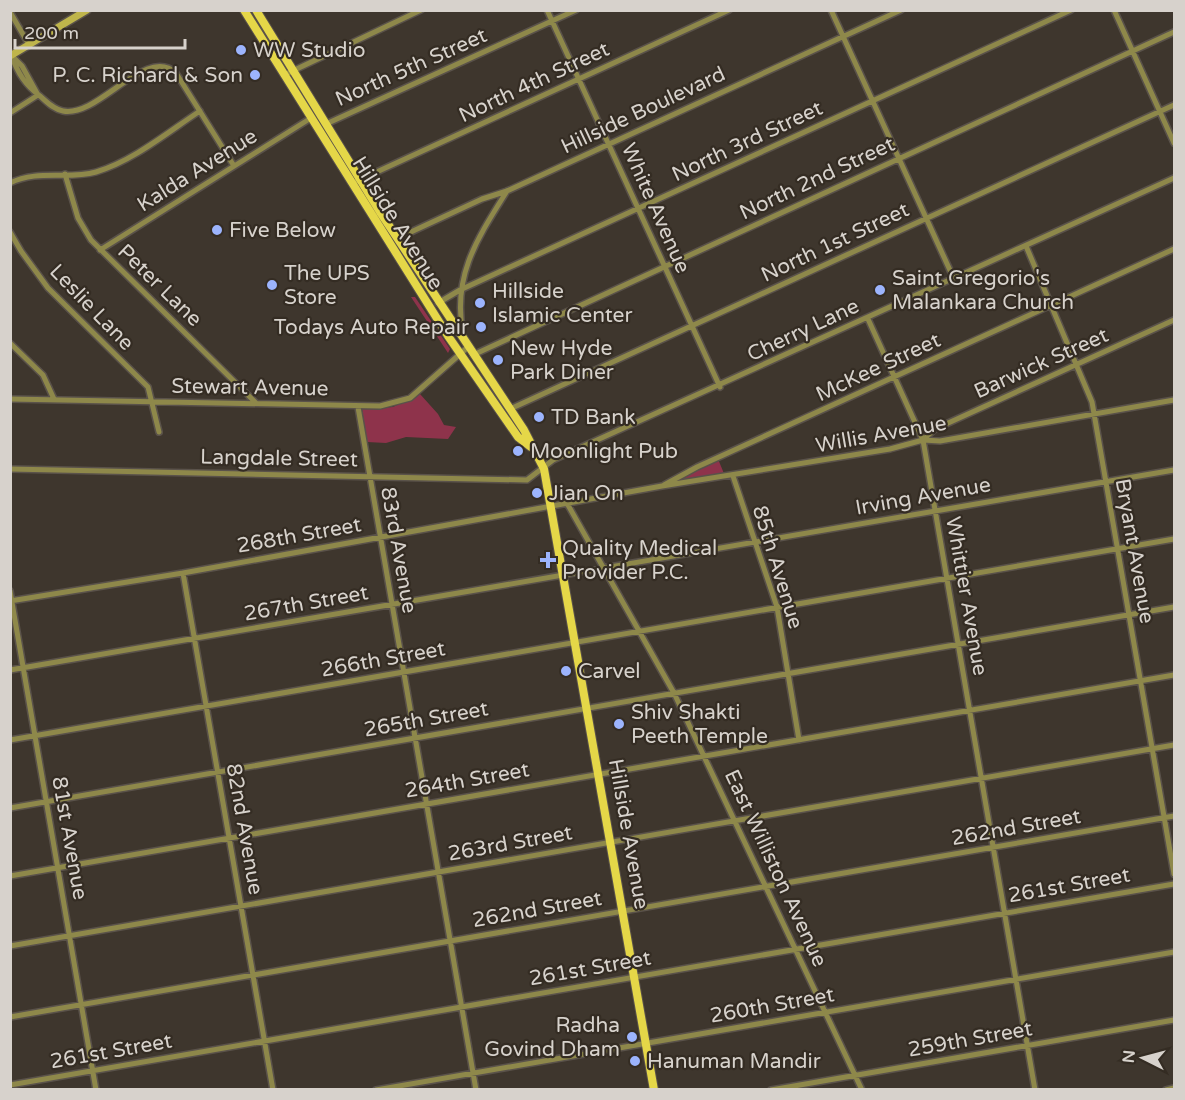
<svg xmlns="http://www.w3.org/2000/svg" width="1185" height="1100" viewBox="0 0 1185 1100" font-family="'Varela Round',sans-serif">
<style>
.green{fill:#8e334b}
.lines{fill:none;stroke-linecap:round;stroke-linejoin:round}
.street-casing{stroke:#5a524a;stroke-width:8}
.secondary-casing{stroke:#5a524a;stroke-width:10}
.primary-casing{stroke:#5a524a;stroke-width:10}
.street{stroke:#8e884a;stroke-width:5}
.secondary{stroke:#bfb54b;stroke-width:7}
.primary{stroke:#e5d748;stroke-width:8}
.poi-dot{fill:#9cb4fd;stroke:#342c23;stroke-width:2}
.labels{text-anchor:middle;stroke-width:4.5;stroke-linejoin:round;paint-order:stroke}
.poi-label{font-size:21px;fill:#d7d2cc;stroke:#342c23;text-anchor:start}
.street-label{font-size:21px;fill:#d7d2cc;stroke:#342c23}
</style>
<rect width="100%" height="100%" fill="#3e362d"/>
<!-- green -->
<path class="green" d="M411,297H415L450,349L448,353Z
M420,394L438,414L444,425L456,427L448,439L406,437L386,443L367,442L362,409L393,407Z
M718,459L725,476L676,482Z"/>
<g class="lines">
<defs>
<path id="street" d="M547,10L720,387
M831,10L954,279
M1114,10L1174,143
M10,12L28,43
M284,75L421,10
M38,95L22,66L11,55C18,73 25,85 40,96C47,102 53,109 63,111C99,118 145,45 176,73L234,166
M10,113L38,95
M326,124L576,10
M65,174L78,218L91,240L256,403
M357,181L729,10
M10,183C38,169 68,180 96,172C133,161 168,132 200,111
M10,232L21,251L48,288L148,387L159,432
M398,238L482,199L507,191L901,10
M1026,246L1092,402L1174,874
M100,250L311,118
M438,303L460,290L1071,10
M868,319L923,440L1035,1090
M463,334C452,276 477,239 507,191
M10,343L43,375L54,399
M473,355L1174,32
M10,399L380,406L410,398L468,347
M358,407L476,1090
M510,409L1174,105
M923,440L935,429L1174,320
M10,469L527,480L553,460L1174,178
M733,476L777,607L799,740
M664,485L697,467L1174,249
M568,505L674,693L862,1090
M183,573L273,1090
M10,591L96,1090
M10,601L183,573L662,486L890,449L923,440L940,441L1174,400
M10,670L1174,470
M10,740L1174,539
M10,808L1174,607
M10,876L1174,675
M10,946L1174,745
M10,1017L1174,816
M10,1085L1174,884
M376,1090L1174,952
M771,1090L1174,1020
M1166,1090L1174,1088"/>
<path id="secondary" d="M10,56L87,10"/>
<path id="primary" d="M244,10L448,336L518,437L531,447
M256,10L380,212L524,430L544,469L654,1090"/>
</defs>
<!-- street casing -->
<use href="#street" class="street-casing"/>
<!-- secondary casing -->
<use href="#secondary" class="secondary-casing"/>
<!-- primary casing -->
<use href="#primary" class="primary-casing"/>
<!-- street -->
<use href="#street" class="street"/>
<!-- secondary -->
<use href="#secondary" class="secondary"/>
<!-- primary -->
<use href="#primary" class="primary"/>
</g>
<!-- markers -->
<g class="poi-dot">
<circle cx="241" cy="50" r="6"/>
<circle cx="255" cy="75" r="6"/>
<circle cx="217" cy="230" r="6"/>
<circle cx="272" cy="285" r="6"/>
<circle cx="880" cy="290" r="6"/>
<circle cx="480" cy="303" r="6"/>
<circle cx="481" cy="327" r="6"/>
<circle cx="498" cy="360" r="6"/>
<circle cx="539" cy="417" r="6"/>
<circle cx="518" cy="451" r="6"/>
<circle cx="537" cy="493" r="6"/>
<path d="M545 551h6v6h6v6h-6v6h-6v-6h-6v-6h6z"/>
<circle cx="566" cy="671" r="6"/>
<circle cx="619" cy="724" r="6"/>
<circle cx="632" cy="1037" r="6"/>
<circle cx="635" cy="1061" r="6"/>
</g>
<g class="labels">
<!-- poi labels -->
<g class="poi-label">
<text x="253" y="57">WW Studio</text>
<text x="243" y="82" text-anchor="end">P. C. Richard &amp; Son</text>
<text x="229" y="237">Five Below</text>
<text x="284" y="280">The UPS<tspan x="284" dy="24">Store</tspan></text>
<text x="892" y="285">Saint Gregorio's<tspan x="892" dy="24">Malankara Church</tspan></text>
<text x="492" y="298">Hillside<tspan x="492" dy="24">Islamic Center</tspan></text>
<text x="469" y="334" text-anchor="end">Todays Auto Repair</text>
<text x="510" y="355">New Hyde<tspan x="510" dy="24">Park Diner</tspan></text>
<text x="551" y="424">TD Bank</text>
<text x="530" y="458">Moonlight Pub</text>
<text x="549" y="500">Jian On</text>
<text x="562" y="555">Quality Medical<tspan x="562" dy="24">Provider P.C.</tspan></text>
<text x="578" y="678">Carvel</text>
<text x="631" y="719">Shiv Shakti<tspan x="631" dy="24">Peeth Temple</tspan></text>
<text x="620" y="1032" text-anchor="end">Radha<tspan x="620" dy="24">Govind Dham</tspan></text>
<text x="647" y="1068">Hanuman Mandir</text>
</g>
<!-- street labels -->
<g class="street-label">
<text transform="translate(411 67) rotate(-24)" y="7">North 5th Street</text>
<text transform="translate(534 82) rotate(-25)" y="7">North 4th Street</text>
<text transform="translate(643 110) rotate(-25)" y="7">Hillside Boulevard</text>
<text transform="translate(747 141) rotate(-25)" y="7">North 3rd Street</text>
<text transform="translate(197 170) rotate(-32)" y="7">Kalda Avenue</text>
<text transform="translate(817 178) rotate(-25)" y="7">North 2nd Street</text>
<text transform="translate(656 208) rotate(66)" y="7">White Avenue</text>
<text transform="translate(398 223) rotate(58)" y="7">Hillside Avenue</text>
<text transform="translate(835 242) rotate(-25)" y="7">North 1st Street</text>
<text transform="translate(160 285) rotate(44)" y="7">Peter Lane</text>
<text transform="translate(92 307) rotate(46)" y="7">Leslie Lane</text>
<text transform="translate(803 330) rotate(-25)" y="7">Cherry Lane</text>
<text transform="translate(1041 363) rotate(-24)" y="7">Barwick Street</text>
<text transform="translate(878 367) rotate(-25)" y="7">McKee Street</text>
<text transform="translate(250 387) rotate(1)" y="7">Stewart Avenue</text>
<text transform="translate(881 434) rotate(-10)" y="7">Willis Avenue</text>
<text transform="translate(279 458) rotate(1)" y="7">Langdale Street</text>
<text transform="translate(923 496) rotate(-10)" y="7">Irving Avenue</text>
<text transform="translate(299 535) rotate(-10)" y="7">268th Street</text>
<text transform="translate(399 550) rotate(80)" y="7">83rd Avenue</text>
<text transform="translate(1135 551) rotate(80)" y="7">Bryant Avenue</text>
<text transform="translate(778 567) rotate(73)" y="7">85th Avenue</text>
<text transform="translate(967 596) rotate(80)" y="7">Whittier Avenue</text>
<text transform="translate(306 603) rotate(-10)" y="7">267th Street</text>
<text transform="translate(383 659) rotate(-10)" y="7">266th Street</text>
<text transform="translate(426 719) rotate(-10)" y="7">265th Street</text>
<text transform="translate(467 780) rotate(-10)" y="7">264th Street</text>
<text transform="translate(1016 827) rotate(-10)" y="7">262nd Street</text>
<text transform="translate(245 829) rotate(80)" y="7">82nd Avenue</text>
<text transform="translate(629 834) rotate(80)" y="7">Hillside Avenue</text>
<text transform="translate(70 838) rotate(80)" y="7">81st Avenue</text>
<text transform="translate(510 843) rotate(-10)" y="7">263rd Street</text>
<text transform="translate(776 868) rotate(65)" y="7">East Williston Avenue</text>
<text transform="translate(1069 885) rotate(-10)" y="7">261st Street</text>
<text transform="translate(537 909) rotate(-10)" y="7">262nd Street</text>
<text transform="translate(590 968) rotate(-10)" y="7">261st Street</text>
<text transform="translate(772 1005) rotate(-10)" y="7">260th Street</text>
<text transform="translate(970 1039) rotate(-10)" y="7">259th Street</text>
<text transform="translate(111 1051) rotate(-10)" y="7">261st Street</text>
</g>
</g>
<!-- border -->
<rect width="1185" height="1100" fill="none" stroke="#d7d2cc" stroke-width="24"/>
<!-- north arrow -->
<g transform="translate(1143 1058) rotate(276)" stroke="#342c23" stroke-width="4.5" paint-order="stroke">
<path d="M0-4.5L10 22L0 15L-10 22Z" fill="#d7d2cc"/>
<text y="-9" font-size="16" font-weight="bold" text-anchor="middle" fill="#d7d2cc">N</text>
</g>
<!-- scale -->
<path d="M15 39v9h170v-9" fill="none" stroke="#d7d2cc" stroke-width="3"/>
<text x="24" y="39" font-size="18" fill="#d7d2cc" stroke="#342c23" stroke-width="4.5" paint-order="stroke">200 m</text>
</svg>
